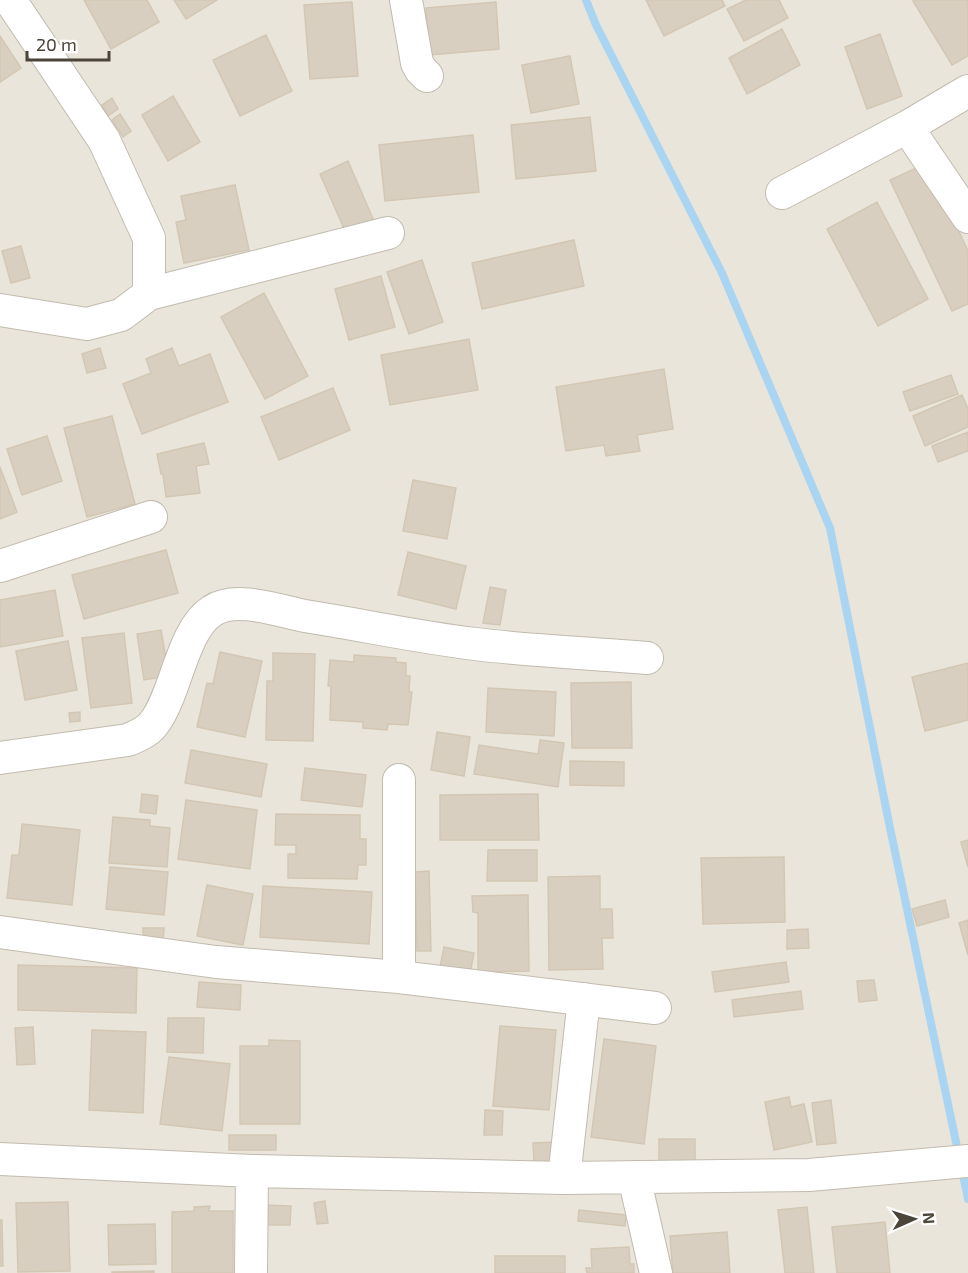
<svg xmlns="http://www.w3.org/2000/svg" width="968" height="1273" viewBox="0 0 968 1273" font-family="'Exo 2',sans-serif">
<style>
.residential{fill:#eae5da}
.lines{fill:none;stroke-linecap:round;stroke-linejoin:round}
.stream{stroke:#a9d4f2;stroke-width:8}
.building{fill:#d8cfc1;stroke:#d3c7b4;stroke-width:1.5}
.minor-casing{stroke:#c2bbae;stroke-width:34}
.minor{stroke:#fff;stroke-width:32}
</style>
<rect width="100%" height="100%" fill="#f6f3ec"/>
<!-- residential -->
<path class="residential" d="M0,0H968V1273H0Z"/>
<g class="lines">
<!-- stream -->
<path class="stream" d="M586,0L596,25L722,273L830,528L890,828L968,1199"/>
</g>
<!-- building -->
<path class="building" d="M84,0H147L159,22L111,49Z
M174,0H217L186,19Z
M646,0H722L725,6L664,36Z
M746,0H779L788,18L744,41L727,9Z
M915,0H968V56L952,65L913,1Z
M352,2L358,76L310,79L304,5Z
M496,2L499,49L430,55L426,8Z
M782,29L800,65L747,94L729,58Z
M880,34L902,96L867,109L845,47Z
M266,35L292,91L240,116L213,60Z
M0,36L21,68L0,82Z
M570,56L579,104L531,113L522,65Z
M173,96L200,142L168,161L142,115Z
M112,98L118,109L108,116L102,105Z
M120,114L131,131L123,137L112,120Z
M590,117L596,171L516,179L511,125Z
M473,135L479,192L385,201L379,145Z
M348,161L374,221L346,233L320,174Z
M927,163L968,251V304L952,311L890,180Z
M235,185L249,250L184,263L176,222L186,220L181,196Z
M877,202L928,299L878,326L827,229Z
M574,240L584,286L482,309L472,263Z
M21,246L30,278L11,283L2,251Z
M422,260L443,322L409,334L387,272Z
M381,276L395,327L349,340L335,289Z
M264,293L308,376L265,399L221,317Z
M469,339L478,390L390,405L381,355Z
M100,348L106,368L87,373L82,354Z
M172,348L179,366L210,354L228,402L142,434L123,384L151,373L146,359Z
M664,369L673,429L637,435L640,451L606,456L604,445L566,451L556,387Z
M951,375L958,394L910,411L903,392Z
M333,388L350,430L279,460L261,417Z
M962,395L968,409V427L925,446L913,416Z
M112,416L135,504L87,517L64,428Z
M968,432V451L938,462L932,446Z
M47,436L62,481L22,495L7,449Z
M204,443L209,464L196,466L200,493L166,497L163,474H161L157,454Z
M0,467L17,512L0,519Z
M413,480L456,488L447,539L403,531Z
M166,550L178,593L84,619L72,575Z
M408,552L466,566L456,609L398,595Z
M490,587L506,590L500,625L483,623Z
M55,590L63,636L0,647V600Z
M161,630L169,676L144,680L137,634Z
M124,633L132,703L91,708L82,638Z
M68,641L77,690L25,700L16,651Z
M220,652L262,661L245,737L197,727L207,683L213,684Z
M273,653L315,654L313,741L266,740L267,681H273Z
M354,655L396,658V662L406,663V676H410L409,692H412L408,725L388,724L387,730L363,728V722L330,720L331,686H328L330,660L354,662Z
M968,663V720L925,731L912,677Z
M631,682L632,748H572L571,683Z
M488,688L556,692L554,736L486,732Z
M80,712V721L70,722L69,713Z
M437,732L470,737L464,776L431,770Z
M540,740L564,743L558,787L474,774L479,745L538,754Z
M191,750L267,764L261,797L185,783Z
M570,761L624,762V786L570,785Z
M305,768L366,775L362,807L301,800Z
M142,794L158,796L156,814L140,812Z
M538,794L539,840H440V795Z
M186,800L257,810L250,869L178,859Z
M276,814L360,815V839H366V865H358L357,879L288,878V854H296V845H275Z
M113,817L150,820V826L170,828L167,867L109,863Z
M22,824L80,830L72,905L7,898L12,855H19Z
M968,840V867L961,842Z
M488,850H537V881H487Z
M784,857L785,922L703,924L701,858Z
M110,867L168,872L164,915L106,909Z
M429,871L431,951H417L415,872Z
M600,876V909H612L613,938H602L603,969L549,970L548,877Z
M207,885L253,894L243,945L197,936Z
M263,886L372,892L369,944L260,937Z
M528,895L529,971L478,972V913L473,912L472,896Z
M945,900L949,917L917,926L912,909Z
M968,920V955L959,923Z
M143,928H164L163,941H143Z
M808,929L809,948L787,949V930Z
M444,947L474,953L469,979L439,973Z
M786,962L789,982L715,992L712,972Z
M18,965L137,968L136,1013L18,1010Z
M874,980L877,1000L859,1002L857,981Z
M199,982L241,985L240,1010L197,1007Z
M801,991L803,1009L734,1017L732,1000Z
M168,1018H204L203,1053L167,1052Z
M500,1026L556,1030L549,1110L493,1106Z
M33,1027L35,1064L17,1065L15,1028Z
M92,1030L146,1032L143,1113L89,1110Z
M604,1039L656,1046L644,1144L591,1137Z
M269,1040L300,1041V1124H240V1046H269Z
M169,1057L230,1064L222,1131L160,1124Z
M789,1097L791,1107L804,1104L812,1142L774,1150L765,1102Z
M831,1100L836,1143L817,1145L812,1103Z
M485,1110L503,1111L502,1135H484Z
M229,1135H276V1150H229Z
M659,1139H695V1162H659Z
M557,1142L558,1161L534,1162L533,1143Z
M325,1201L328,1223L317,1224L314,1203Z
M68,1202L70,1271L18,1272L16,1203Z
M264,1205L291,1206L290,1225H264Z
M210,1206L209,1211H233V1273H172V1212L194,1211V1207Z
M807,1207L814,1273H785L778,1210Z
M579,1210L626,1215L625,1226L578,1221Z
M0,1220H2L3,1266H0Z
M885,1222L890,1273H837L832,1227Z
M155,1224L156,1264L109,1265L108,1225Z
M727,1232L730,1273H673L670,1236Z
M629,1247L630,1264H634V1273H587L586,1268H592L591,1249Z
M495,1256H565V1273H495Z
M154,1271V1273H112V1272Z"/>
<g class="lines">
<defs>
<path id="minor" d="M10,0L104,140L149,238V294
M406,0L417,63L421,70L427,76
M907,127L968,217
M782,193L907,127L968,91
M0,310L87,324L121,315L149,294L388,233
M0,566L151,517
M0,758L128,740C137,736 148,732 154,723C176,695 182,630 212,611C236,595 279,611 305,616C362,625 418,637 475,644C532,651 590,653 647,658
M399,780V977
M0,932L216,962L399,977L655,1008
M0,1159L252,1171L564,1178L809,1175L968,1161
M634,1177L656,1273
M564,1178L584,999
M251,1273L252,1171"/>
</defs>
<!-- minor casing -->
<use href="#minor" class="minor-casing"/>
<!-- minor -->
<use href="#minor" class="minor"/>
</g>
<!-- north arrow -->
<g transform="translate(914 1219) rotate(87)" stroke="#ffffff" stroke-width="4.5" paint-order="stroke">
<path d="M0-4.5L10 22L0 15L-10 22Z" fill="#4b4439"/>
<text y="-9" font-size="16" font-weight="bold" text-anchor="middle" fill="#4b4439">N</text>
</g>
<!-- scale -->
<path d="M27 51v9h82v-9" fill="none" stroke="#4b4439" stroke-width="3"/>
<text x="36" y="51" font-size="18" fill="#4b4439" stroke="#ffffff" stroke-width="4.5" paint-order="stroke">20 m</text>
</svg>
